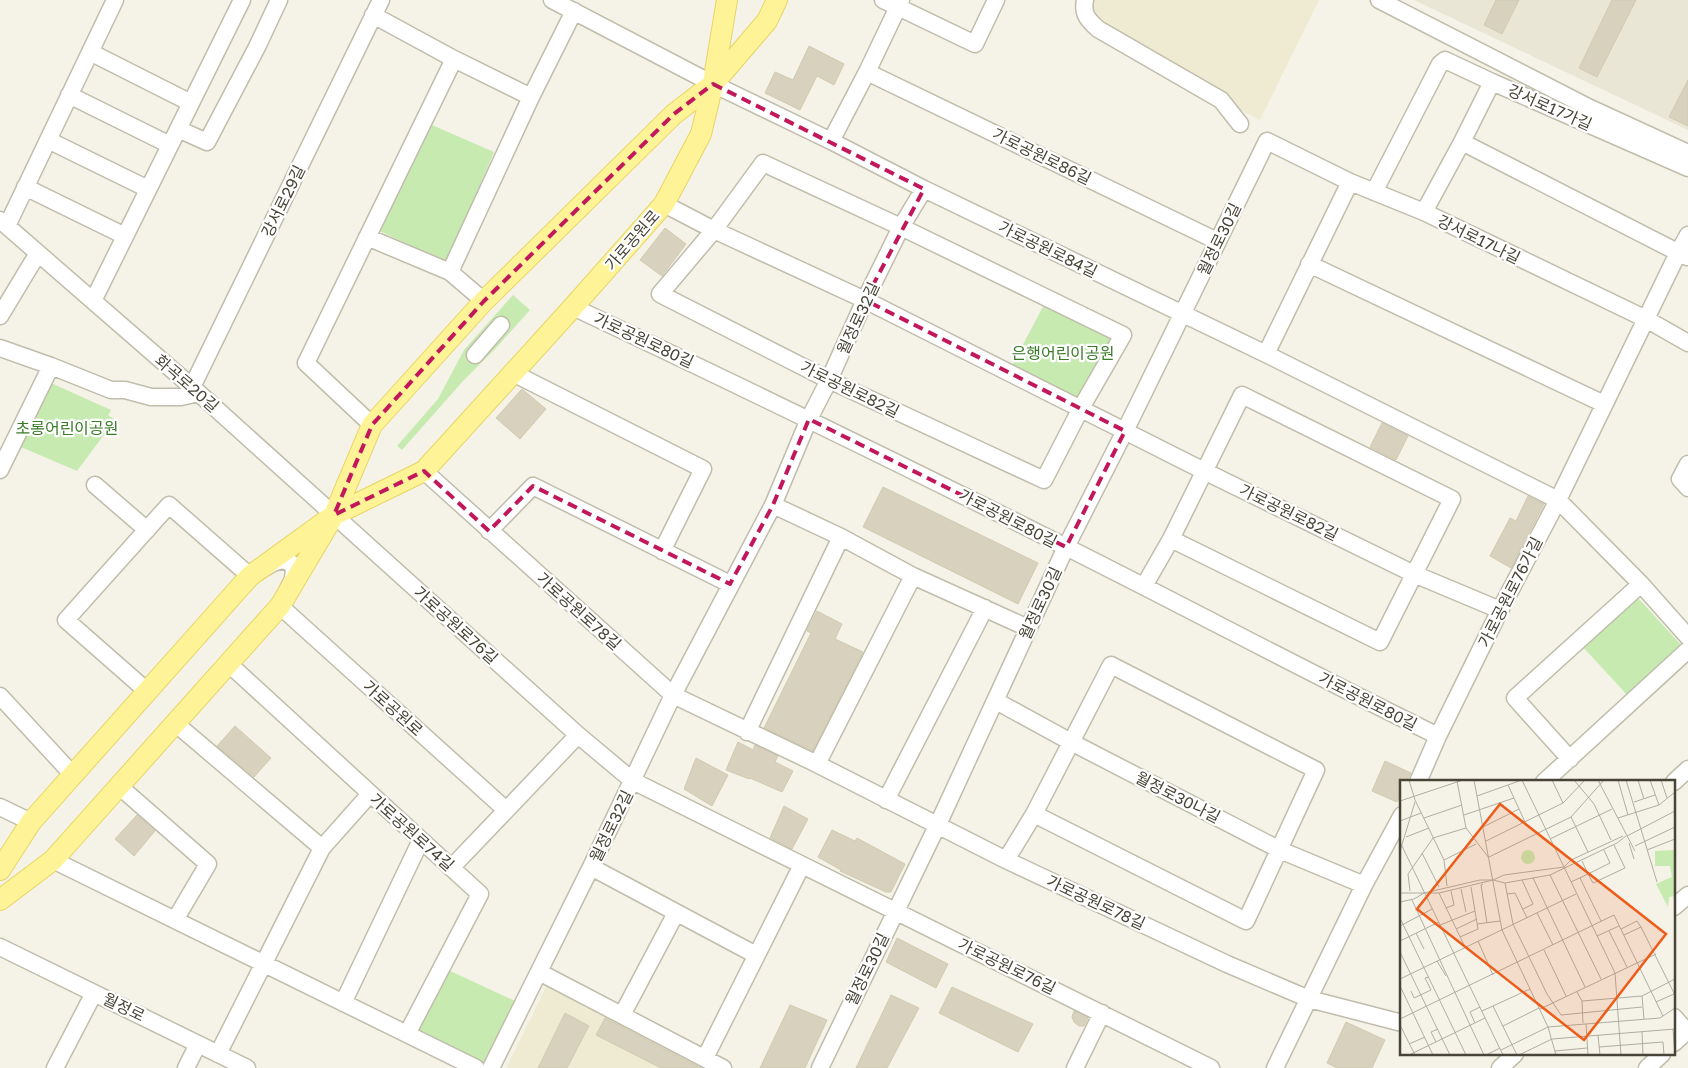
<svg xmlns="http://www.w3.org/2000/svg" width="1688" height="1068" viewBox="0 0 1688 1068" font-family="'Golos Text','Noto Sans KR',sans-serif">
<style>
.residential{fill:#e9e6d6}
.education{fill:#eeebd2}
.green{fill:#c6eab0}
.building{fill:#d7d1bd;stroke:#d2cab0}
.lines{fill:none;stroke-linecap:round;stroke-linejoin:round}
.minor-casing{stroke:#c0bdab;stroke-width:19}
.major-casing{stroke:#e7d564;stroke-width:22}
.minor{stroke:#fff;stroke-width:16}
.major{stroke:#fff397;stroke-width:20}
.marked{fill:none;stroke:#c2185b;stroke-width:4;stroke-dasharray:10 6;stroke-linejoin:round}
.labels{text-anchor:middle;stroke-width:4.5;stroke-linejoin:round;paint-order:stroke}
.street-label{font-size:16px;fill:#484437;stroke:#fff}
.park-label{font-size:16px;fill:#3a7c28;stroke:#fff}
.inset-road{fill:none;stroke:#b0ada1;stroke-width:1}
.view{fill:#ed5c18;fill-opacity:0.15;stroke:#ed5c18;stroke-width:2.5}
.inset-edge{fill:none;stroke:#484437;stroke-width:2.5}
</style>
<rect width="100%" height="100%" fill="#f5f3e8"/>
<!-- residential -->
<path class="residential" d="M1414,0H1688V130Z"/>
<!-- education -->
<path class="education" d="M1085,0H1319L1260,120L1099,37Z
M547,985L715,1068H506Z"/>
<!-- green -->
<path class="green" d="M432,125L494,152L447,263L380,231Z
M513,295L530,310L496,348L463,381L402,450L397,446L438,399L464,350Z
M1044,305L1112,339L1078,397L1012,365Z
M51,383L111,410L108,415L115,420L77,471L21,447Z
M1637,597L1683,647L1629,697L1582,646Z
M446,969L515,1001L483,1067L414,1033Z"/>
<!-- building -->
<path class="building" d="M1496,0H1519L1502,34L1484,25Z
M1612,0H1636L1597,77L1579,68Z
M809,46L844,64L834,85L817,76L800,110L765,93L775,72L793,80Z
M1688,80V126L1669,117Z
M665,228L686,244L662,276L640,260Z
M522,389L546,409L520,439L496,418Z
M1382,423L1408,436L1396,460L1370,447Z
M883,487L1038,563L1018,604L863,527Z
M1528,496L1544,504L1511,568L1490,556L1510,518L1516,521Z
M817,611L842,624L835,639L863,652L813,751L764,728L811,633L807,631Z
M235,726L271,758L254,777L217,746Z
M738,742L753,750L755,745L778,756L775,762L793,771L782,792L750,778L749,779L726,770Z
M696,758L728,775L712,806L684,789Z
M1385,761L1411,773L1406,782H1402V792L1397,802L1372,791Z
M784,806L808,819L792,849L770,838Z
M137,815L155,831L134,856L115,839Z
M832,830L855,841L857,838L905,864L891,892H886L840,871L841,870L818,857Z
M897,938L948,964L936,988L886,962Z
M952,987L1033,1024L1018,1052L939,1013Z
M891,995L919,1008L887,1068H856Z
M790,1005L827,1020L805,1068H760Z
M1074,1011L1088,1018L1084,1026H1079L1074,1022L1072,1017Z
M565,1013L589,1026L567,1068H538Z
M605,1018L701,1068H661L596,1035Z
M1346,1022L1385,1040L1372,1068H1337L1327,1063Z"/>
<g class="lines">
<defs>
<path id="minor" d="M552,0L713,84L831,141L924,189L1266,354L1558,500L1641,584L1688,637
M883,0L898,7L901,0
M1085,0C1082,14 1088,20 1098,29L1221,100L1240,124
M1379,0L1590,108L1688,153
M373,15L454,59L531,97
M90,52L191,103
M867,72L1217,241
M69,95L170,145
M178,129L207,142L257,47L279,0
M48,140L148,189
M831,141L867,72L898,7L975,44L996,0
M1462,142L1687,257
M763,163L901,227L1123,335L1081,408L1044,480L829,380L660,294L714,230Z
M25,187L125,236
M1374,192L1440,64L1445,60L1492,82
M664,204L714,230L865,300L1204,471L1414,574L1500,610
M1424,212L1462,142L1492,82L1688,168
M0,220L192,387L578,735L633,781L1211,1068
M7,226L115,0
M367,237L450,272L484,301
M1309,264L1604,404
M450,272L531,97L574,11
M93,301L242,0
M573,307C738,385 903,465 1066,547C1190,609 1313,675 1438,736
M0,316L38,253
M0,348L51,366L111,390H125L151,397H181L199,393
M1266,354L1350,182
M475,355L501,325
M513,373L703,469L662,551
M192,387L381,0
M372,425L306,363L454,59
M1688,464L1680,479L1688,488
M0,470L51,366
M424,471L673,695L817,764L1006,860L1227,964L1309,999L1402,1023
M95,485L147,530
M773,505L841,537L913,576L1028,628
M489,531L533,486L730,584
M1144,586L1171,539L1242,395L1452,499L1380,642L1171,539
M229,664L480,894L407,1034
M148,692L66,620L169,505L250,576L273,563L282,560L291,563L294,569L293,579L280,606L506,810
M0,696L73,775
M996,701L1071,742L1280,850L1364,885
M175,723L322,848
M747,732L841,537
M1570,759L1515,698L1641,584
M817,764L913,576
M1418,782L1438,736L1500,610L1558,500L1678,253L1688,235
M1544,782L1688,650
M1674,782L1688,769
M119,786L208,864L175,920
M886,800L985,608
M0,807L31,822
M53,860L476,1068
M1006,860L1034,814L1111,665L1316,770L1246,921L1034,814
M591,867L756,955
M451,868L578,735
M1674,907L1688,895
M0,947L247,1068
M539,972L723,1068
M343,1003L421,840
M622,1015L676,913
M1674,1017L1688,1033
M1674,1043L1688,1030
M218,1054L322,848L370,794
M705,1058L802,865
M55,1068L94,993
M186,1068L198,1044
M491,1068L591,867L673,695L773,505L809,419L829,380L865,300L901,227L924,189
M820,1068L940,820L1066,547L1125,431L1267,141L1350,182L1424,212L1646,319L1688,343
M1075,1068L1102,1013
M1275,1068L1364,885L1402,815
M1500,1068L1515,1054
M1647,1068L1662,1054"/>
<path id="major" d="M0,870L31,822L250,576L334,515L372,425L484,301L674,114L713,84L727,0
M0,900L53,860L280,606L334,515L424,471L573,307L664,204L701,134L713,84L767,21L777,0"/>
</defs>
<!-- minor casing -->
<use href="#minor" class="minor-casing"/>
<!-- major casing -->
<use href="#major" class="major-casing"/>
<!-- minor -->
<use href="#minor" class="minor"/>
<!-- major -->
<use href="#major" class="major"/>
</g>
<!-- marked area -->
<path class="marked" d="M713,84L924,189L865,300L1125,431L1066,547L809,419L773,505L730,584L533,486L489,531L424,471L334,515L372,425L484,301L674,114Z"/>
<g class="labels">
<!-- street labels -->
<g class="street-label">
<text transform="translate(1550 107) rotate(24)" y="6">강서로17가길</text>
<text transform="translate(1042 156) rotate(26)" y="6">가로공원로86길</text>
<text transform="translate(283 201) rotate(-64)" y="6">강서로29길</text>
<text transform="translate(1219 239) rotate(-64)" y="6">월정로30길</text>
<text transform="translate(1479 239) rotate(26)" y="6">강서로17나길</text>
<text transform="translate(632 240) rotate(-49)" y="6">가로공원로</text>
<text transform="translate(1048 249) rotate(26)" y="6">가로공원로84길</text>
<text transform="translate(858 318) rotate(-65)" y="6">월정로32길</text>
<text transform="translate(644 340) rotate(25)" y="6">가로공원로80길</text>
<text transform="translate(187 383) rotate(41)" y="6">화곡로20길</text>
<text transform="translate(850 389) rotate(26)" y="6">가로공원로82길</text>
<text transform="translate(1289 512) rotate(26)" y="6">가로공원로82길</text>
<text transform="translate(1008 518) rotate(27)" y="6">가로공원로80길</text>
<text transform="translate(1510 592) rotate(-63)" y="6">가로공원로76가길</text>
<text transform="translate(1040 603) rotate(-65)" y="6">월정로30길</text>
<text transform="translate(579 611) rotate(42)" y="6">가로공원로78길</text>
<text transform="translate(456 625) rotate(42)" y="6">가로공원로76길</text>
<text transform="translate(1368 701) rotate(27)" y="6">가로공원로80길</text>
<text transform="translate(393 708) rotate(42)" y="6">가로공원로</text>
<text transform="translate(1178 797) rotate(27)" y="6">월정로30나길</text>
<text transform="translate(611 826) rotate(-64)" y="6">월정로32길</text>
<text transform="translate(412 832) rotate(42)" y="6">가로공원로74길</text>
<text transform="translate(1096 902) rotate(25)" y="6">가로공원로78길</text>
<text transform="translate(1007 966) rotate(26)" y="6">가로공원로76길</text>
<text transform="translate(867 969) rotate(-64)" y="6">월정로30길</text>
<text transform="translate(124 1007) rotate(26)" y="6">월정로</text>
</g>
<!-- park labels -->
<g class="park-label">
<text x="1063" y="359">은행어린이공원</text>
<text x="67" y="434">초롱어린이공원</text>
</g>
</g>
<!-- overview -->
<g transform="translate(1400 780)">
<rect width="275" height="275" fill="#f5f3e8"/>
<path d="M275,70V116L269,117L268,127L256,104L272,97L270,86H255V71ZM121 77a7 7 0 1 1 14 0a7 7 0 1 1-14 0Z" fill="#c6eab0"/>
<path class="inset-road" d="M9,0L15,20L44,80L47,106M74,0L102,150L148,247L156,275M122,0L215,193L221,275M152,0L163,23M174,0L194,24L211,60M198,0L235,71M218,0L228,35M226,0L257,102M238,0L244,19M250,0L259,25M261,0L267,18M57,1L66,48L89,78M108,5L125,42M77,16L122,0M0,21L63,0M234,22L255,15M64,35L114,18M171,37L188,72M24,38L62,25M218,38L259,25L275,12M0,41L21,33M83,47L119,29M227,56L275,31M6,57L29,48M150,59L212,29M86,61L163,23L185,0M0,62L103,275M229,63L234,79M235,66L275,47M247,70L275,59M0,71L15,22M22,73L39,107M89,77L171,37L204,0M44,80L76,64M182,81L188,94L210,83L204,70M150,95L201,199M133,98L185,207M180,98L201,141M122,100L133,124L123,129M171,102L188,94L193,103L225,88L214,65M105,103L113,144L147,214L161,235L242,227M83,104L81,105L87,143M61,109L66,132M10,111L8,94L33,58L66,48M0,113H24L80,100H93L104,95L164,87L171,80L223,56M39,113L65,167M107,114L115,113L127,138M12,120L84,275M0,122L14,119L24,113H39L93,100L105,103L150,95L217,63L226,56M46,128L54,125L51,111M137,133L153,165M0,138L66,275M77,144L100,141M40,145L75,131M0,146L32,129M56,149L77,139M221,149L237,141L241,147M209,151L227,187M16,153L24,169M224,155L241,147L275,215M197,156L219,146M60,157L78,149L71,107M0,161L39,142M78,161L93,195M144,170L166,216M0,172L50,275M37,181L46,196M29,197L25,198L31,210M0,199L176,114M0,206L33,275M11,211L14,218L31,210M177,212L182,221L183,243M242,216L244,239M182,221L242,216L275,199M256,222L274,214M93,226L117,275M140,229L256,174M82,231L130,209M0,239L214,135L263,236M75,243L70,232L80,227M186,244L188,275M0,245L15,275M103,246L139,228M273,249L275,275M242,251L243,275M198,255L200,275M36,262L31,252L38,249M9,264L25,257M199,267L263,262L264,275M101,270L148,247L260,238L275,228M155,271L187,268M9,275L85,238M86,275L100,268M119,275L152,259L275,249"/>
<path class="view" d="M100,24L266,154L184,260L17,129Z"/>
<rect width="275" height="275" class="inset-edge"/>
</g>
</svg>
